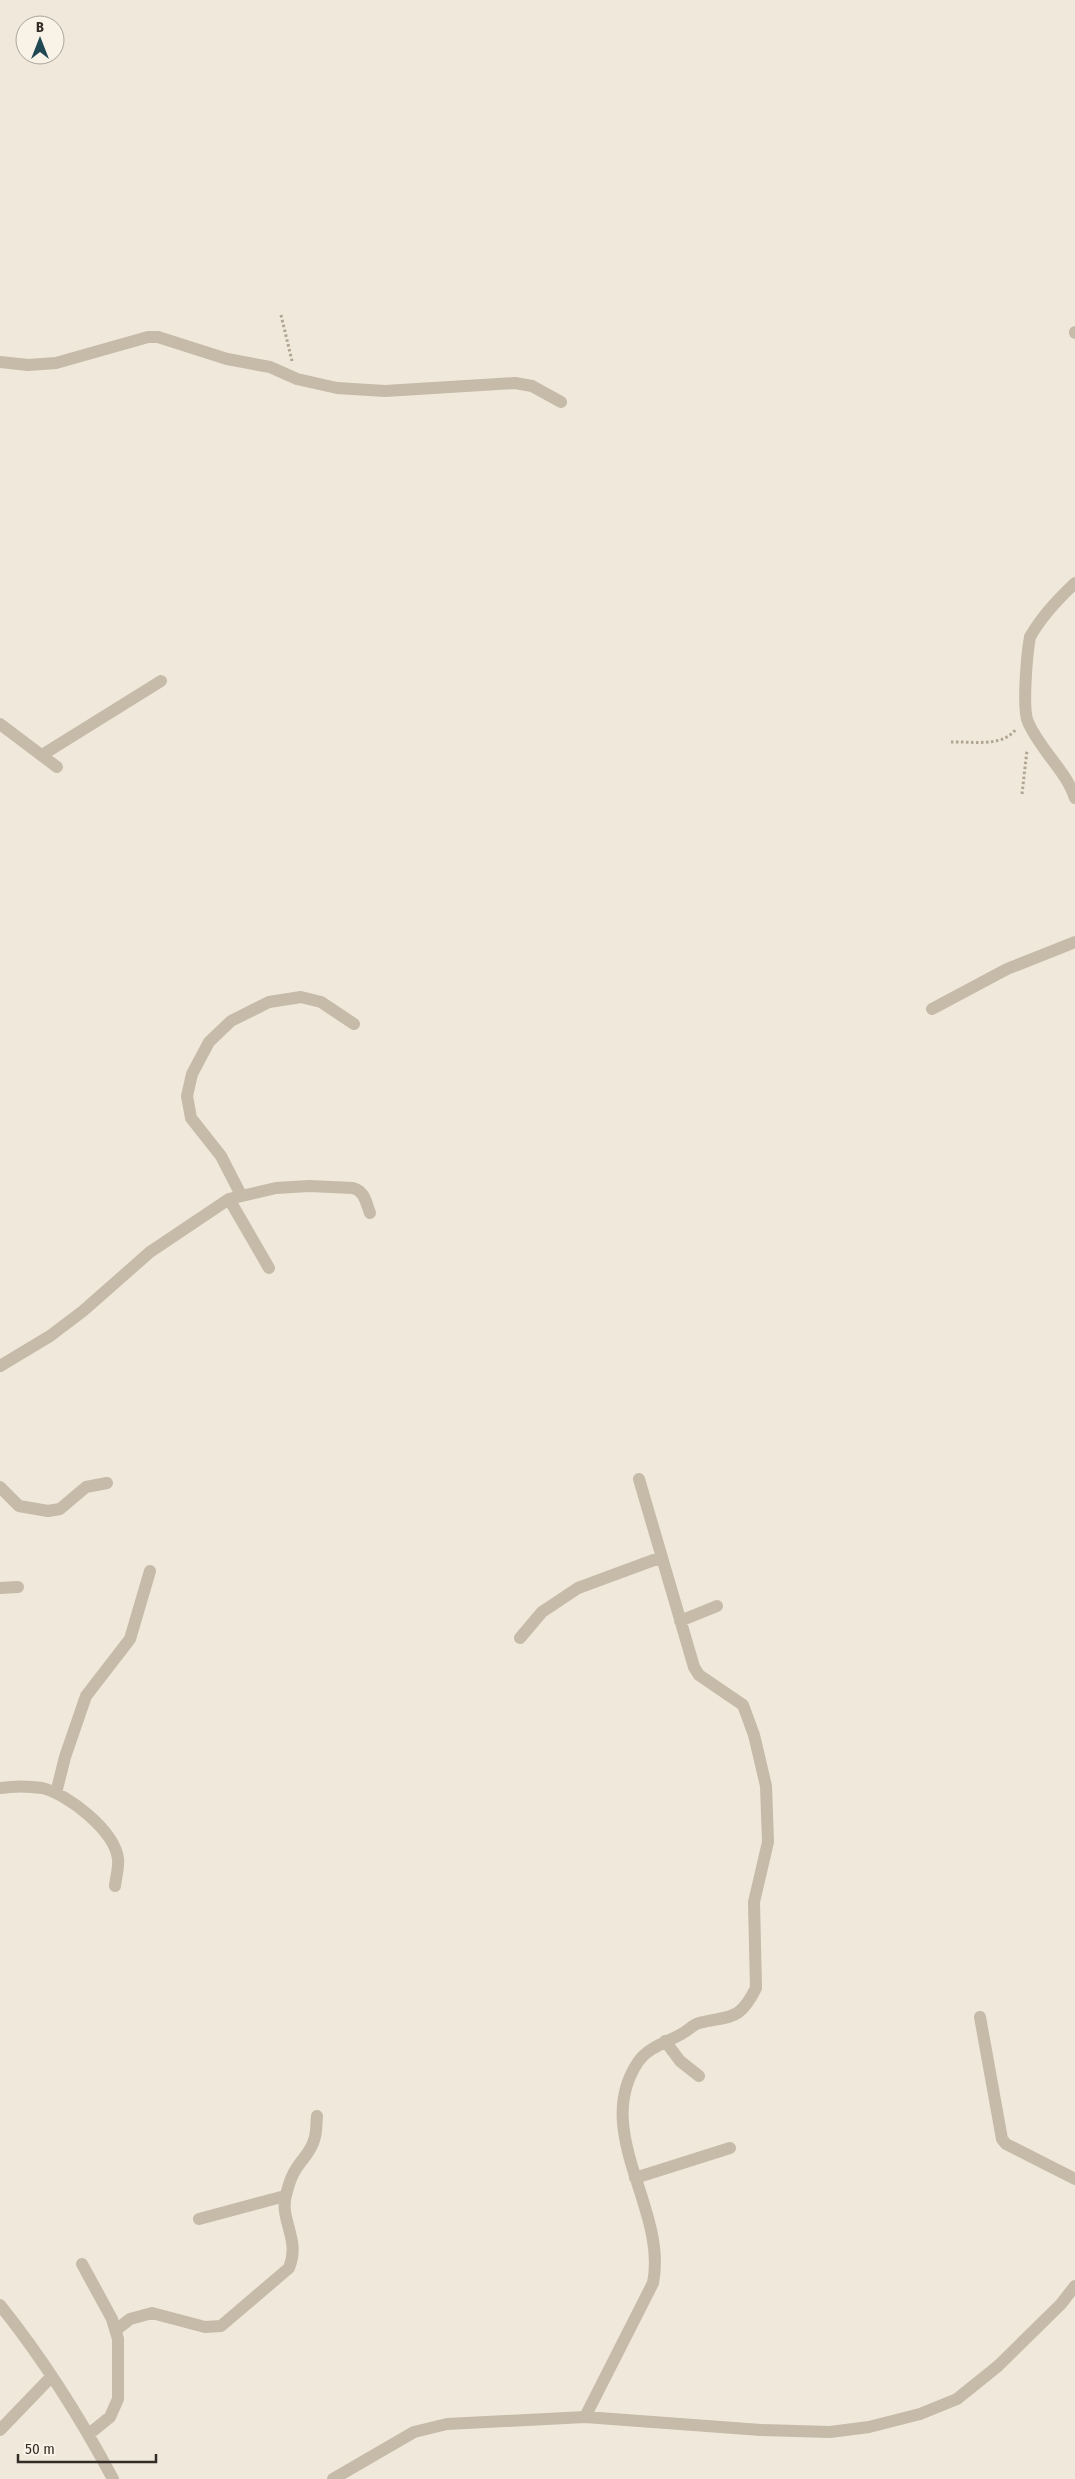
<svg xmlns="http://www.w3.org/2000/svg" width="1075" height="2479" viewBox="0 0 1075 2479" font-family="'Fira Sans Condensed',sans-serif">
<style>
.lines{fill:none;stroke-linecap:round;stroke-linejoin:round}
.path{stroke:#b2a492;stroke-width:3;stroke-dasharray:2.5 2.5;stroke-linecap:butt}
.minor{stroke:#c6baa8;stroke-width:12}
</style>
<rect width="100%" height="100%" fill="#efe8db"/>
<g class="lines">
<!-- path -->
<path class="path" d="M281,315L292,361
M951,742C971,741 1002,748 1016,729
M1022,794L1027,750"/>
<!-- minor -->
<path class="minor" d="M1075,332V333
M0,362L28,365L56,363L148,337H158L227,359L270,367L297,379L337,388L385,391L515,383L532,386L561,402
M1075,583C1058,599 1041,617 1030,637C1027,653 1022,709 1028,722C1040,750 1065,769 1075,798
M0,724L57,767
M42,755L161,681
M932,1009L1007,969L1075,942
M241,1195L221,1156L191,1118L187,1096L192,1074L209,1042L231,1021L269,1002L301,997L321,1002L354,1024
M229,1199L269,1268
M0,1366L50,1336L83,1311L150,1252L229,1199L276,1188L309,1186L353,1188C365,1191 366,1203 370,1213
M0,1487L19,1506L48,1511L60,1509L86,1487L107,1483
M0,1588L18,1587
M680,1621L717,1606
M520,1638L542,1612L578,1588L662,1557
M0,1788C13,1786 29,1786 42,1788C68,1794 115,1831 118,1859C119,1867 116,1877 115,1886
M56,1793L65,1757L86,1696L130,1639L150,1571
M980,2017L1002,2139L1006,2144L1075,2179
M665,2041L680,2061L699,2076
M635,2178L730,2148
M199,2219L285,2196
M82,2264L112,2319L118,2339V2399L110,2417L89,2434
M0,2305C44,2360 80,2417 113,2479
M116,2330L130,2319L152,2313L205,2327L221,2326L289,2268C301,2239 279,2220 286,2195C288,2187 291,2176 296,2169C302,2159 311,2152 314,2140C317,2133 316,2124 317,2116
M585,2417L653,2283C668,2209 591,2132 638,2062C649,2046 669,2042 683,2033C689,2030 692,2025 699,2023C731,2015 739,2022 756,1988L754,1902L768,1842L766,1786L754,1735L743,1705L699,1675L694,1667L639,1479
M0,2430L52,2376
M333,2479L414,2432L447,2424L585,2417L761,2430L830,2432L869,2427L920,2414L957,2399L998,2366L1061,2304L1075,2286"/>
</g>
<!-- north arrow -->
<g transform="translate(40 40)"><circle r="24" fill="#f8f2e7" stroke="#aaa39a"/>
<path d="M0-4L9 19L0 12L-9 19Z" fill="#204852"/>
<text y="-8" font-size="14" font-weight="bold" text-anchor="middle" fill="#342d27">B</text>
</g>
<!-- scale -->
<path d="M18 2454v8h138v-8" fill="none" stroke="#342d27" stroke-width="2.5"/>
<text x="25" y="2454" font-size="15" fill="#342d27" stroke="#f8f2e7" stroke-width="4" paint-order="stroke">50 m</text>
</svg>
